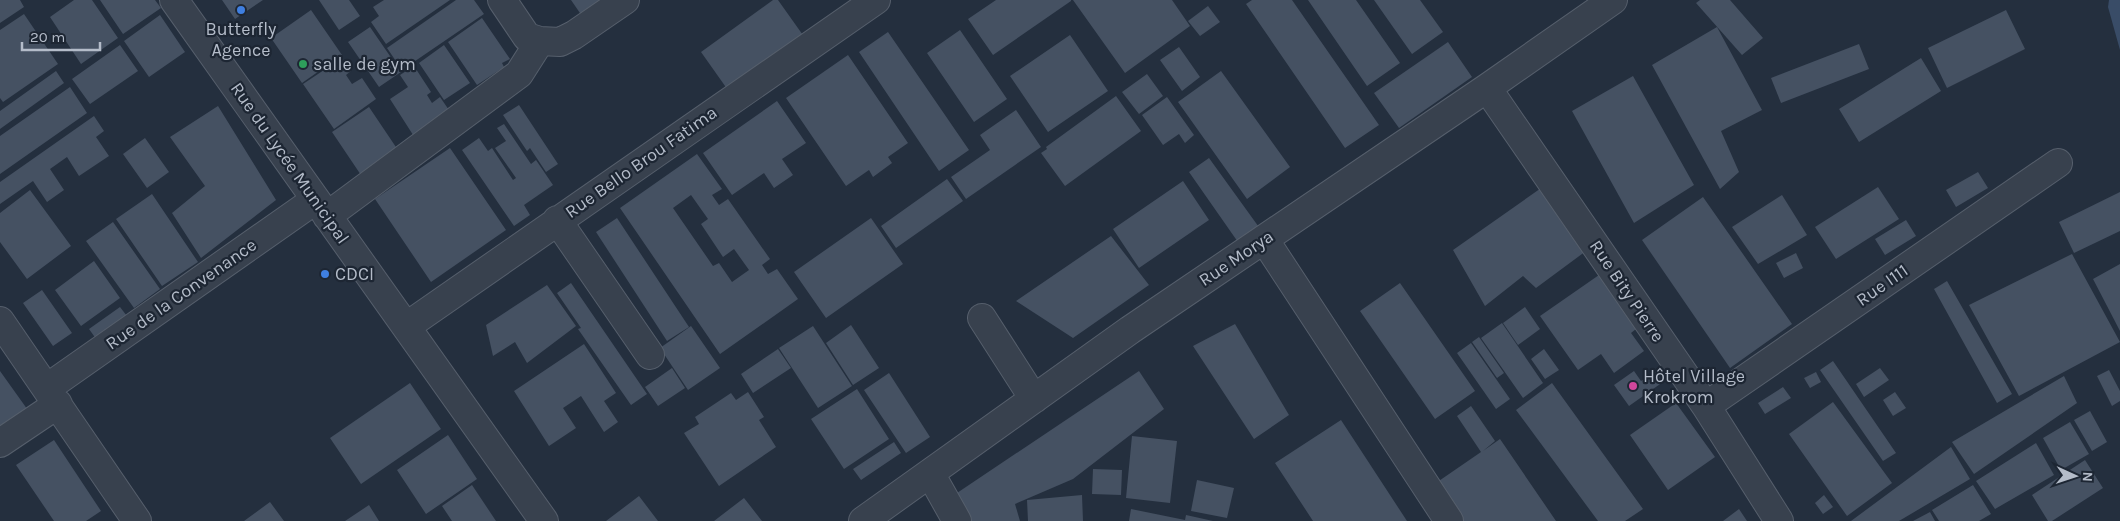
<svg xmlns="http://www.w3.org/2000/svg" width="2120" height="521" viewBox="0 0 2120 521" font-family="Karla,sans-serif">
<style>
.water{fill:#394c67}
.building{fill:#455162;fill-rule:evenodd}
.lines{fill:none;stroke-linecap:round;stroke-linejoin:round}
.minor-casing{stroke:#565f6c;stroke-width:30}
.minor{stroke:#38414e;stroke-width:28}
.shop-dot{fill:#3f7fe0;stroke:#1d2633;stroke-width:2}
.leisure-dot{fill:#2e9e5b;stroke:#1d2633;stroke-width:2}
.hotel-dot{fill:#d1479c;stroke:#1d2633;stroke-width:2}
.labels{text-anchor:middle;stroke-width:4.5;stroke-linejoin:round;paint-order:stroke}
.poi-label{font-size:18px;fill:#b4bcc9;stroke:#1d2633;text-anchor:start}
.street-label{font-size:18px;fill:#b4bcc9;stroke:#1d2633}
</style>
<rect width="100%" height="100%" fill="#242f3e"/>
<!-- water -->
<path class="water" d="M2109,0H2120V50L2108,7Z"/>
<!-- building -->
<path class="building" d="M0,0H20L24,7L0,23Z
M74,0H92L118,38L81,64L50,17Z
M100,0H155L161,8L123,34Z
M222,0H263L235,19Z
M319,0H349L360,16L339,30Z
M384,0H450L386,44L371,22L379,16L373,7Z
M456,0H474L484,14L402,70L387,48Z
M571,0H606L582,16Z
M773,0H778L805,38L730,93L701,52Z
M996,0H1071V1L993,55L968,19Z
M1073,0H1172L1190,26L1125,73Z
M1252,0H1292L1379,125L1345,148L1246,4Z
M1308,0H1356L1400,63L1367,86Z
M1374,0H1420L1443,32L1412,54Z
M1700,0H1730L1763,38L1742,55L1696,3Z
M1208,6L1220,22L1200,36L1188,21Z
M311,10L342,55L302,83L271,38Z
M2006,10L2025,49L1947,88L1928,48Z
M24,14L58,64L3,102L0,98V30Z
M160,15L185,52L149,77L124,41Z
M482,18L510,59L502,63L504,67L477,85L448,42Z
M370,27L401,72L379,87L348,42Z
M1717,27L1762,110L1721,131L1739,172L1720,189L1652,65Z
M960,30L1007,99L974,122L927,53Z
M888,32L969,150L939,171L859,52Z
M1070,35L1108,91L1048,132L1010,76Z
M1448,42L1472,77L1399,128L1374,93Z
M1859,44L1869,69L1781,103L1771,78Z
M120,45L138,71L90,104L72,79Z
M444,45L470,83L444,100L419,63Z
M1179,47L1200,77L1182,91L1160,60Z
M848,55L908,143L888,157L892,163L873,177L869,170L846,186L786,98Z
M342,58L351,71L346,75L352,84L362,78L376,99L334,129L303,84Z
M1921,58L1941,91L1859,142L1839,109Z
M414,66L431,92L427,95L432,103L440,97L451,113L415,138L390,99L408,87L400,75Z
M56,71L64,83L0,129V111Z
M1221,71L1290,167L1247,199L1178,102Z
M1147,74L1163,96L1139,114L1122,92Z
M1633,76L1694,185L1634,223L1572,111Z
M70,87L87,113L0,174V136Z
M1116,96L1141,131L1065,186L1041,153L1047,149L1046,147Z
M1167,97L1194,135L1185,143L1179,134L1163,145L1142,115Z
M777,101L806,143L782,159L793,175L774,188L764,173L732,195L703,153Z
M519,105L558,164L546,172L530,148L527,151L503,115Z
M218,106L276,200L201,258L172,213L205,186L170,137Z
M369,107L404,159L367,184L332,132Z
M1016,110L1041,147L966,199L951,177L990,150L980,135Z
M94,116L104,131L96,137L109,156L79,176L67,157L50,169L64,190L47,202L33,181L0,204V182Z
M504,124L531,164L536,160L553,185L524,205L530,215L514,226L462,150L479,138L488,151L492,148L513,180L516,178L495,148L506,141L497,128Z
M145,138L169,172L147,188L123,154Z
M450,148L506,230L431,282L375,199Z
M697,154L722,189L712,195L719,205L728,199L770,259L762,265L768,274L777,269L798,299L720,354L620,208ZM691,195L708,219L701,224L723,257L734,249L749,270L732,282L719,263L713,266L673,208Z
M1209,158L1261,230L1240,245L1189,172Z
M1978,172L1988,188L1956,207L1946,190Z
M947,179L963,201L896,248L881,226Z
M1183,181L1209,220L1139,268L1113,229Z
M1544,186L1586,251L1536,288L1523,276L1485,306L1453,250Z
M1878,187L1899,219L1836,259L1815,227Z
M30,190L71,246L27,279L0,242V213Z
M2120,192V231L2074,253L2059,222Z
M152,194L198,262L162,286L116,219Z
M1782,195L1807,235L1758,264L1732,227Z
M1703,197L1792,324L1730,368L1642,240Z
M617,218L689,327L667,341L596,232Z
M871,218L903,264L826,318L794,272Z
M1906,220L1916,236L1885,255L1875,239Z
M113,222L160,289L134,308L86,241Z
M1111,236L1149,285L1073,338L1016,301Z
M1796,253L1803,268L1784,278L1776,263Z
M2072,254L2120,342L2019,396L1969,305Z
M94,261L120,298L81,326L55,290Z
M2120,264V331L2093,279Z
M1599,275L1636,329L1631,333L1644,351L1614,373L1601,354L1578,370L1540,316Z
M1947,281L2012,394L1997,403L1934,289Z
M571,283L647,394L631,405L578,329L581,328L557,293Z
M1400,283L1475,391L1435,419L1360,311Z
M547,285L576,326L527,363L515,342L493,356L486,325Z
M42,290L72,333L53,346L23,303Z
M120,307L130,320L99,343L89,329Z
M1525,307L1540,329L1518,345L1503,323Z
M1502,323L1543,383L1523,398L1481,338Z
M1235,324L1289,415L1254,439L1193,346Z
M851,325L879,368L853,385L826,343Z
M691,326L720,368L688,390L660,348Z
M813,326L852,386L818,408L779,348Z
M1479,337L1504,373L1497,378L1472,342Z
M1471,343L1510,399L1496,409L1457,353Z
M584,344L616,393L604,401L618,422L604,432L581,396L563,408L576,428L549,446L514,391Z
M778,349L791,368L753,393L741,374Z
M1544,349L1559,370L1545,379L1531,359Z
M1833,361L1896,453L1883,461L1820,370Z
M672,368L685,388L658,406L645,387Z
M1880,368L1889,380L1864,397L1856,384Z
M2109,370L2120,391V401L2112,406L2097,376Z
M0,371L30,413L0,434Z
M1139,371L1164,409L1073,479L1015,504L1020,521H970L954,495Z
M1634,371L1641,381L1656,371L1663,382L1629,406L1614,385Z
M1816,372L1821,382L1810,388L1804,378Z
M889,373L930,437L906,453L864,390Z
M2064,376L2077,403L1974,474L1952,442Z
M410,383L441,429L361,484L330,438Z
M1552,383L1643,509L1625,521H1598L1516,410Z
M1783,387L1791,398L1765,414L1758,403Z
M857,389L889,439L844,469L811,419Z
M748,392L764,417L759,420L776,447L719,486L684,433L699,424L695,417L731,393L736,400Z
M1895,392L1906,408L1893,416L1883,400Z
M1833,402L1892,483L1847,516L1789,434Z
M1676,403L1715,457L1668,490L1630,435Z
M1471,406L1495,441L1483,451L1500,439L1556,521H1457L1433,485L1481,452L1457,416Z
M2090,411L2107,442L2092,451L2074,420Z
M1341,420L1407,521H1313L1275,463Z
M2070,422L2089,454L2061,470L2043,438Z
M448,435L477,479L426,514L397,470Z
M1132,436L1177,441L1170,503L1126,498Z
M54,440L101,511L86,521H54L16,465Z
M894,442L901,453L861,480L853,469Z
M2036,443L2054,475L1995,509L1976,481Z
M1951,447L1970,479L1899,521H1851Z
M2085,460L2103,488L2052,521H2048L2032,495Z
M1093,469L1122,470L1121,495L1092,494Z
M1197,480L1234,488L1227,518L1191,511Z
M472,485L496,521H452L442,506Z
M1973,485L1991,514L1979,521H1939L1932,510Z
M1082,495L1083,521H1028L1027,500Z
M1824,495L1833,507L1823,514L1815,503Z
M639,496L658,521H606Z
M744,498L762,521H714Z
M270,502L284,521H244Z
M369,505L379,521H345Z
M1131,509L1185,520L1186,515L1213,521H1129Z
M1739,509L1747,521H1723Z
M1930,512L1935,521H1913Z"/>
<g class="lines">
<defs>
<path id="minor" d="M174,0L544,521
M502,0L527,37L540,41L560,42L574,35L625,0
M1487,88L1706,406L1779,521
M327,216L519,74L540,41
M557,220L650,355
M1264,239L1449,521
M982,318L1034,399
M0,321L137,521
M407,326L876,0
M47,388L315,200
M1706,406L2058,163
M0,443L58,404
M930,473L957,521
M863,521L1130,330L1487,88L1613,0"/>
</defs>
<!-- minor casing -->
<use href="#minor" class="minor-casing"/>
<!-- minor -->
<use href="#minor" class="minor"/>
</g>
<!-- markers -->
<g class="shop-dot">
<circle cx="241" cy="10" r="5"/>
<circle cx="325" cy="274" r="5"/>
</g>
<circle class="leisure-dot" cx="303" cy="64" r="5"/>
<circle class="hotel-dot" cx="1633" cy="386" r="5"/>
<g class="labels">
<!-- poi labels -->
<g class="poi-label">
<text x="241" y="35" text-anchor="middle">Butterfly<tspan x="241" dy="21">Agence</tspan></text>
<text x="313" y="70">salle de gym</text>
<text x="335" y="280">CDCI</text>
<text x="1643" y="382">Hôtel Village<tspan x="1643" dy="21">Krokrom</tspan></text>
</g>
<!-- street labels -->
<g class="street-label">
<text transform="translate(641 162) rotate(-35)" y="6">Rue Bello Brou Fatima</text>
<text transform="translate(290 163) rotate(55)" y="6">Rue du Lycée Municipal</text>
<text transform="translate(1236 258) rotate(-34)" y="6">Rue Morya</text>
<text transform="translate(1882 285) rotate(-35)" y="6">Rue I111</text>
<text transform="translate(1627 291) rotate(56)" y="6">Rue Bity Pierre</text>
<text transform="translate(181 294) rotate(-35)" y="6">Rue de la Convenance</text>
</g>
</g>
<!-- north arrow -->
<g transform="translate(2075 476) rotate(93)" stroke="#1d2633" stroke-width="4" paint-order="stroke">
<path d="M0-4L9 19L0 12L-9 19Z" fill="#b4bcc9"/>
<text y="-8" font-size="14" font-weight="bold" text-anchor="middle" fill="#b4bcc9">N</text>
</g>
<!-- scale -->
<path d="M22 42v8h78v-8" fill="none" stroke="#b4bcc9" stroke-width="2.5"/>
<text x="30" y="42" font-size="15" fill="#b4bcc9" stroke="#1d2633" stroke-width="4" paint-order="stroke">20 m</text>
</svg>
